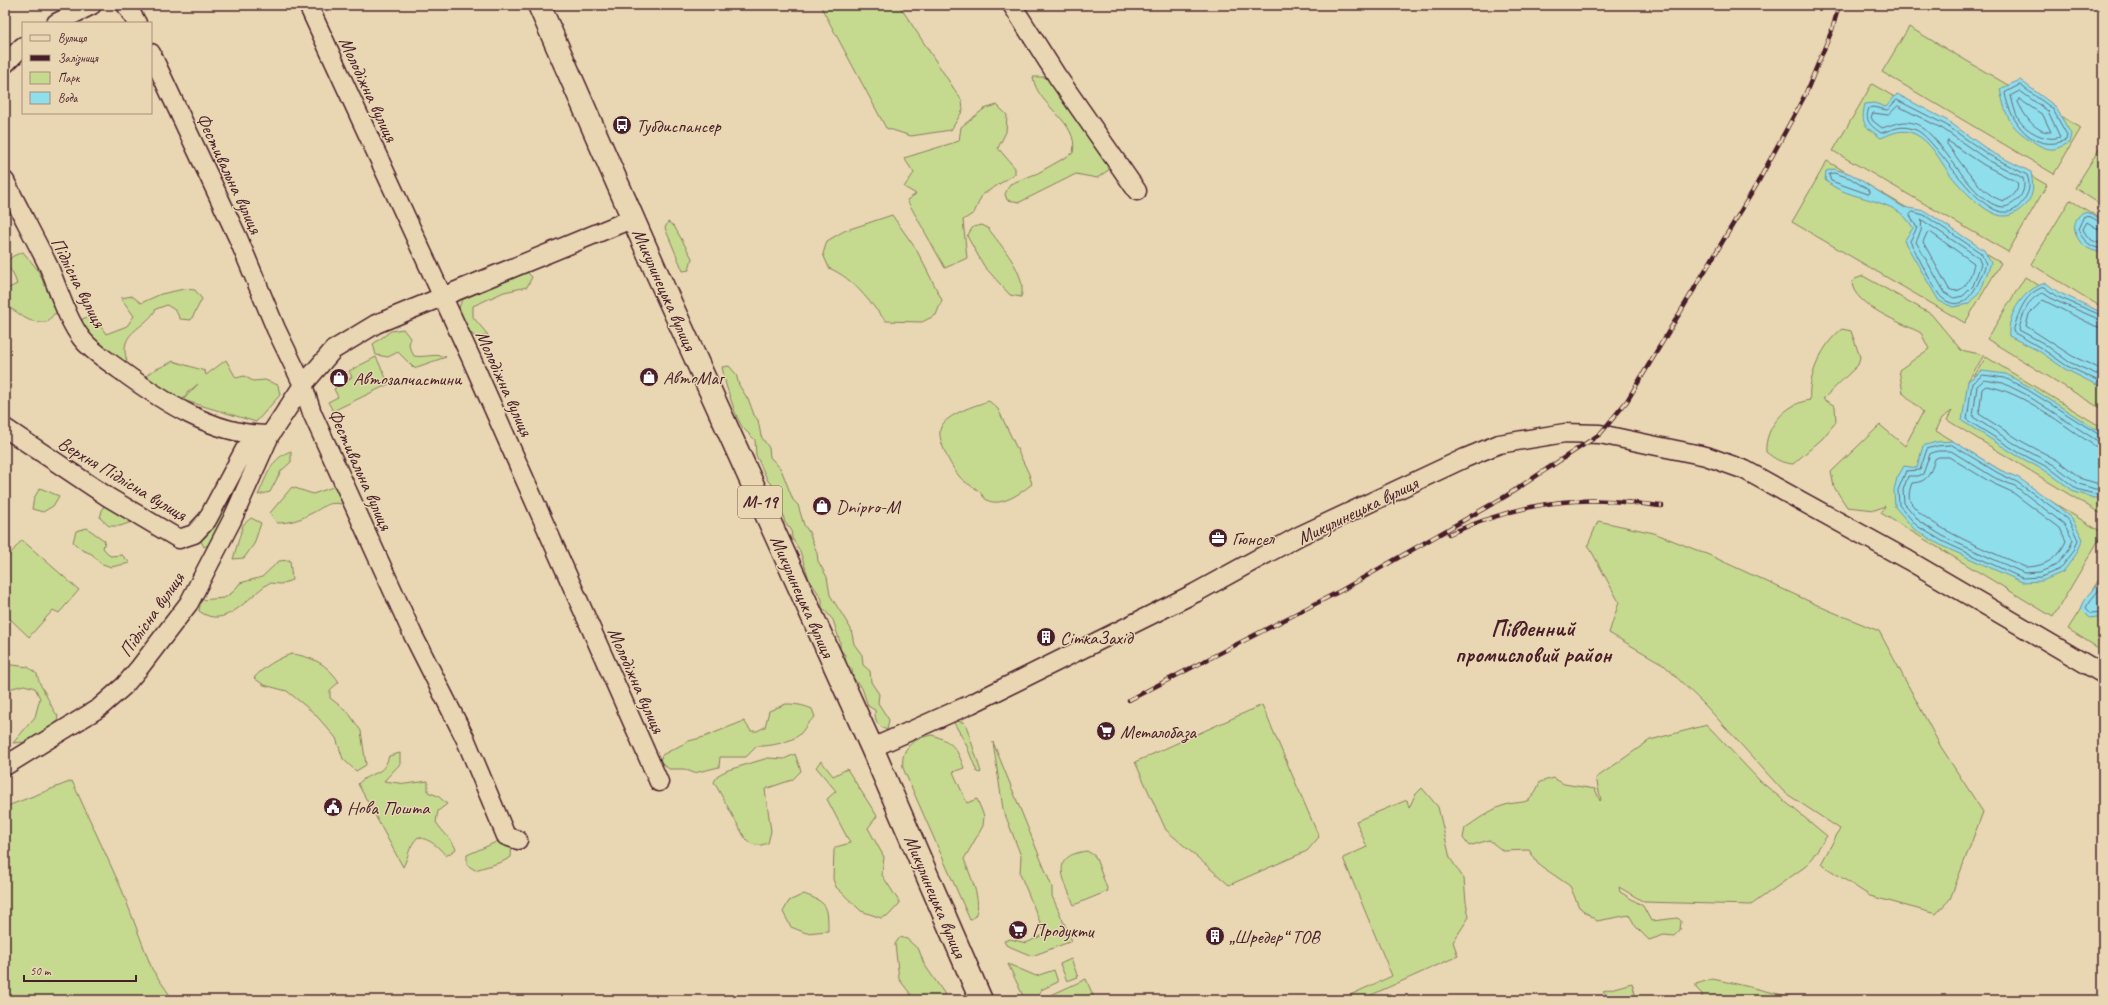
<svg xmlns="http://www.w3.org/2000/svg" width="2108" height="1005" viewBox="0 0 2108 1005" font-family="Caveat,sans-serif">
<style>
.green{fill:#c5da8f;stroke:#887c5d}
.water{fill:#8fdeec;stroke:#73929f}
.lines{fill:none;stroke-linecap:round;stroke-linejoin:round}
.shore{stroke:#666b78;stroke-width:1}
.minor-casing{stroke:#4a1f2b;stroke-width:21}
.trunk-casing{stroke:#4a1f2b;stroke-width:25}
.minor{stroke:#e9d7b4;stroke-width:18}
.trunk{stroke:#e9d7b4;stroke-width:22}
.rail-casing{stroke:#4a1f2b;stroke-width:4.5}
.rail{stroke:#e9d7b4;stroke-width:3;stroke-dasharray:9;stroke-linecap:butt}
.labels{text-anchor:middle;stroke-width:3;stroke-linejoin:round;paint-order:stroke}
.shield{fill:#e9d7b4;stroke:#7a5654;stroke-width:1}
.shield-label{font-size:18px;font-weight:bold;fill:#4a1f2b}
.street-label{font-size:19px;fill:#4a1f2b;stroke:#e9d7b4}
.poi-label{font-size:19px;fill:#4a1f2b;stroke:#e9d7b4;text-anchor:start}
.district-label{font-size:23px;font-weight:bold;fill:#4a1f2b;stroke:#e9d7b4}
</style>
<rect width="100%" height="100%" fill="#e9d7b4"/>
<filter id="ink" filterUnits="userSpaceOnUse"><feTurbulence type="fractalNoise" baseFrequency=".025" numOctaves="2"/><feDisplacementMap in="SourceGraphic" scale="8" xChannelSelector="R" yChannelSelector="G"/><feConvolveMatrix kernelMatrix="1 2 1 2 8 2 1 2 1" color-interpolation-filters="sRGB"/></filter>
<g filter="url(#ink)">
<!-- green -->
<path class="green" d="M820,5H899L962,101L963,110L951,130L911,136L886,128Z
M1909,27L2081,128L2054,174L1882,72Z
M1033,77H1044L1060,85L1111,162L1110,169L1097,178L1076,174L1020,202L1007,200L1005,194L1010,184L1038,173L1073,153C1080,121 1037,107 1033,77Z
M1872,84L2047,185L2008,252L1833,151Z
M997,105L1007,115L1006,132L998,148L1015,168V174L982,195L974,213L963,220L967,258L945,268L907,200L916,194L904,187L914,173L904,158L959,141L961,127L984,109Z
M2103,143V206L2075,188Z
M1827,161L2001,263L1965,323L1792,222Z
M2070,200L2103,220V308L2031,264Z
M892,215L916,249L942,300L936,315L922,322L886,321C867,300 856,280 829,268L823,254L827,241L844,231Z
M668,222L674,226L692,258L689,270L683,271L665,228Z
M982,225L988,228C1000,245 1028,274 1021,297L1010,295L984,266L967,236L973,227Z
M23,252L38,270L57,313L54,314L47,322C22,323 25,314 5,306V290L17,284L13,273L5,264L13,256Z
M525,270L532,277L527,287L504,292L473,306V317L488,335L477,338L468,331L458,310L462,300L484,290L493,283Z
M1863,276L1931,314L1961,350L1984,355L1968,381L1969,384L1986,357L2103,428V515L1947,420L1952,411L1942,418L1936,431L2103,533L2053,617L1881,513L1885,506L1875,510L1847,507L1834,487L1831,472L1880,425L1905,446L1923,412L1903,393L1899,370L1929,349L1921,333C1903,323 1854,306 1852,283L1855,279Z
M2025,277L2103,324V410L1987,339Z
M184,289L195,290L202,299L191,320L180,319L176,311L167,305L156,309C146,329 117,331 127,361L116,359L83,330L82,319L93,315L106,334L127,326L134,316L121,298L132,296L141,303L161,294Z
M403,329L410,338L409,346L414,356C426,358 433,353 446,357L414,368L398,352L388,357L376,355L373,344L391,331Z
M1842,329L1851,331L1860,357L1858,365L1823,399L1835,406L1836,422L1822,439L1793,464C1781,463 1775,459 1766,452C1764,427 1787,403 1810,400C1807,377 1823,343 1842,329Z
M376,357L389,384L333,411L328,402L338,397L334,389L352,377L349,371Z
M226,360L236,378L244,376L253,381L265,380L278,385L280,395L256,422L183,400L198,384L187,393L181,403L144,378C153,368 162,368 173,361L205,371L206,375Z
M729,366L736,374L739,385L749,401L754,415L758,420L761,436L769,448L770,457L781,469L793,500L798,505L804,525L809,532L817,553L818,561L827,577L830,595L851,629L854,644L862,655L863,665L870,671L871,682L879,694L878,703L889,720L887,730C877,726 875,721 875,710L868,706L862,688L853,678L852,669L846,664L845,655L840,649V642L833,620L822,607V599L809,579L800,551L792,538L791,529L785,523L781,507L772,493V485L768,481L756,455L755,440L742,427L736,415L726,385L722,367Z
M989,401L998,409L1029,474L1032,484C1022,492 1001,508 987,500C984,499 982,494 979,491C974,487 969,485 964,481C954,474 935,438 941,427C947,414 976,405 989,401Z
M291,451V462L281,471L270,492L258,495C267,476 271,458 291,451Z
M336,486L344,493L342,504C325,501 324,508 310,514C300,520 288,523 277,523L270,513L292,487L313,494Z
M40,488L59,496L53,506L43,512L32,509L34,498Z
M234,494L214,542L204,547L199,537L224,499Z
M114,504L133,516L132,522L120,526H109L100,518L103,507Z
M251,518L261,523L254,544L244,558L233,559L243,525Z
M1598,521L1654,533L1709,555L1828,610L1879,631L1941,747L1983,812L1950,899L1936,914L1870,896L1821,864L1840,829L1784,792L1706,706L1663,664L1609,633L1619,602L1588,545Z
M87,528L105,541L103,548L110,556L122,555L130,563L111,567L100,563L92,554L82,550L73,542L76,531Z
M22,540L79,590L59,613L53,610L29,637L5,614V560Z
M290,560L292,580L281,584L269,583C247,597 226,631 199,611L201,600L224,598L233,592L240,583L262,577L279,561Z
M2103,573V651L2068,629Z
M292,654C313,657 327,664 339,682L330,690V698L348,712L361,731L366,765L356,771L343,759L336,738L314,713L287,691L264,685L254,678C262,668 280,657 292,654Z
M5,664L28,667L37,674C40,687 42,686 47,697C51,704 52,709 58,716L56,727L25,742L13,743L35,717L40,698L35,688L24,685L5,690Z
M786,704C796,704 803,705 812,709L815,717C808,722 806,727 801,733C794,742 767,747 757,746L746,757H720L719,767L694,773L684,769H669L660,761L662,755L689,741L704,737L744,721L751,731H757L765,727L769,711Z
M1262,705L1319,837L1307,851L1229,885L1166,830L1135,762Z
M953,721L963,722L966,725L981,772L980,773L977,772L966,744Z
M1707,725L1760,781L1827,836L1806,866L1751,905L1644,902L1619,887L1620,892L1643,906L1651,921L1678,918L1681,921L1680,930L1674,936L1664,935L1649,940L1636,927L1629,915L1597,921L1579,907L1570,886L1538,864L1529,850L1503,851L1489,840L1469,846L1463,838L1465,828C1476,821 1490,810 1502,806C1525,798 1528,810 1540,782L1553,778L1564,784L1595,789L1600,801L1601,800L1596,778L1650,740Z
M932,735C953,742 957,748 964,768L953,772L967,803L977,799L984,816L983,826L964,859C969,873 988,911 970,920L903,768C900,748 914,738 932,735Z
M993,742L1052,887V896L1072,941L1032,956L1006,945L1004,941L1010,939L1026,943L1045,934L1020,874L1021,856L1003,809Z
M400,753V764L384,781L406,784L428,781V792L438,796L447,804L438,811L436,822C443,833 451,838 456,849L446,856C438,846 431,840 418,837C408,847 409,856 403,867L358,784C371,770 383,778 389,756Z
M795,754L801,771L792,780L765,789L771,831L768,843C758,847 752,846 745,838L714,782L718,775L728,770L768,758L784,759Z
M821,761L833,776L847,769L877,816L868,828L884,857L882,875L900,903L889,915L881,918L861,911L836,887L833,879L834,850L836,847L850,843L827,799L836,791L816,767Z
M72,781L122,890L152,969L173,1000H5V807Z
M1422,788L1438,807L1450,858L1464,879L1466,902L1469,917L1453,942L1458,956L1360,1000H1339L1392,976L1343,858L1367,847L1356,821L1407,800L1409,808L1415,795Z
M503,839L512,842L511,857L502,862L475,870L467,865V855Z
M1087,851L1095,856L1108,891L1074,905C1064,879 1048,856 1087,851Z
M804,894C828,903 828,906 828,931L806,933L791,927L783,912L789,901Z
M900,937L907,939L919,950L924,964L944,993L946,1000H915L899,979L895,944Z
M1071,959L1078,977L1067,981L1060,964Z
M1008,964L1036,976L1054,970L1058,982L1041,990L1037,1000H1025Z
M1086,979L1095,1000H1048L1049,996Z
M1712,979C1738,983 1762,991 1788,996C1795,997 1803,995 1808,1000H1702V994L1696,988V984Z
M1632,983L1635,994L1634,1000H1612L1603,991Z"/>
<!-- water -->
<path class="water" d="M2020,80L2055,106L2071,134L2069,143C2064,145 2059,148 2054,149C2048,150 2039,146 2034,142C2009,127 2006,117 2000,89Z
M1897,94L1948,121L1991,152L2031,172C2033,184 2035,194 2026,204C2021,209 2013,216 2005,216C1987,217 1959,186 1949,173C1939,159 1931,142 1915,134C1902,128 1893,133 1881,138C1865,126 1860,125 1865,104L1874,103L1886,107Z
M1834,169L1851,174L1903,207L1925,211L1984,250L1991,263L1981,290L1968,304L1953,307L1939,301L1904,241L1913,228C1896,195 1849,203 1825,180L1826,171Z
M2083,212L2093,214L2103,222V252C2082,253 2063,227 2083,212Z
M2046,283L2058,292L2103,313V388L2065,369L2039,351L2009,336C2007,313 2025,288 2046,283Z
M1982,371L2006,374L2030,387L2103,434V498H2094L2075,492L2049,473L2016,455L1962,421L1968,381Z
M1953,441L2000,470L2019,478L2058,506L2072,519L2083,539L2077,553L2063,572L2042,581L2022,582L1942,546L1914,529L1895,507L1894,490L1897,478L1904,466L1917,468L1923,446L1936,442Z
M2103,565V616L2090,618L2081,609L2086,597L2099,583Z"/>
<g class="lines">
<!-- shore -->
<path class="shore" d="M2020,85L2052,108L2067,135L2066,140C2033,154 2010,122 2005,93Z
M2020,91L2048,111L2060,137C2047,142 2027,132 2019,120C2015,113 2013,104 2011,96Z
M2019,99L2043,115L2051,132C2035,133 2024,115 2018,102Z
M1897,100L1946,125L1989,155L2027,175C2030,183 2030,190 2025,198C1994,251 1940,139 1916,130C1901,124 1895,129 1881,133C1871,126 1864,121 1869,108L1873,107L1887,110Z
M1898,106L1943,129L1986,159L2023,178C2025,185 2024,192 2019,198C2015,202 2009,207 2003,207C1973,205 1946,142 1920,126C1907,118 1895,124 1882,128L1873,121L1871,117L1873,113L1888,115Z
M1948,141L1984,165L2017,182C2020,191 2012,198 2004,201C1981,196 1960,161 1947,144Z
M1834,173L1850,178L1870,191V193L1868,194L1831,181L1829,175Z
M1913,212L1924,215L1981,253L1986,264C1980,280 1967,318 1942,298C1936,293 1915,251 1910,241L1917,228L1910,215Z
M1922,220L1978,257L1981,264L1973,286L1963,296L1954,298L1945,293L1916,242L1921,231Z
M2103,224L2091,217L2084,216L2078,229C2082,240 2091,248 2103,249
M2103,230L2098,229L2087,222L2083,229C2086,237 2094,244 2103,243
M1930,232L1974,263C1972,275 1964,297 1949,289L1923,242L1927,233Z
M2103,316L2056,296L2044,287C2024,293 2018,314 2013,332L2041,348L2067,366L2103,383
M2103,321L2054,300L2043,293C2028,297 2022,316 2019,330L2043,343L2069,362L2103,377
M2103,328L2095,326L2043,300L2029,314L2026,326L2072,356L2103,370
M2103,437L2028,390L2005,378L1983,375L1972,383L1967,420L2018,452L2051,469L2077,489L2094,494H2103
M2103,442L2096,440L2025,394L2003,383L1984,380L1977,386L1973,417L2020,447L2054,465L2079,484L2095,489H2103
M1952,445L1998,473L2017,482L2055,509L2069,521L2078,540L2074,551L2060,569L2041,577L2022,578L1944,542L1917,526L1899,505L1898,490L1906,471L1920,470L1927,449L1937,446Z
M2103,448L2095,446C2064,426 2022,391 1986,386L1982,389L1979,414L2023,442L2057,460L2082,479L2096,483H2103
M1938,451H1951L1995,478L2015,486L2064,524L2073,540L2069,549L2057,565L2040,572L2024,573L1946,538L1920,522L1904,503L1903,490L1908,476H1918L1923,474L1930,454Z
M1939,457H1949L1992,483L2012,492L2060,528L2066,541C2058,559 2044,567 2025,567C1999,555 1921,525 1910,501C1908,495 1910,488 1912,483C1929,482 1930,473 1935,459Z
M2103,581C2101,591 2090,598 2086,608L2091,613L2103,612"/>
<defs>
<path id="minor" d="M126,5L137,23
M308,5L471,358L659,782
M1012,5L1057,76L1137,191
M56,23L92,5
M151,53L238,238L276,329L303,385L312,413L413,635L465,738L506,836L518,840
M5,64L23,46
M5,181C19,209 34,237 48,265C58,288 67,320 82,339C92,352 107,360 120,370C162,401 215,436 270,435
M5,428L108,497L179,539L194,534L207,520L245,449L269,435
M872,748L971,704L1195,593L1299,536L1465,458L1499,444L1565,433L1600,434L1652,445L1706,456L1745,470L1908,560L2103,674
M5,766L99,708L124,686L140,667L189,603L232,520L270,435L303,385L333,350L376,324L634,218"/>
<path id="trunk" d="M539,5L656,271L872,748L981,1000"/>
</defs>
<!-- minor casing -->
<use href="#minor" class="minor-casing"/>
<!-- trunk casing -->
<use href="#trunk" class="trunk-casing"/>
<!-- minor -->
<use href="#minor" class="minor"/>
<!-- trunk -->
<use href="#trunk" class="trunk"/>
<defs>
<path id="rail" d="M1449,534C1488,517 1534,503 1576,501C1604,499 1634,503 1662,506
M1129,700L1342,590L1506,496L1600,434L1627,401L1757,184L1805,95L1832,30L1839,5"/>
</defs>
<!-- rail casing -->
<use href="#rail" class="rail-casing"/>
<!-- rail -->
<use href="#rail" class="rail"/>
</g>
</g>
<!-- icons -->
<defs>
<symbol id="bus-disc" viewBox="-11 -11 22 22"><circle r="9.5" fill="#4a1f2b" stroke="#e9d7b4"/><path d="M-5-6H5V4H4V6H2V4H-2V6H-4V4H-5ZM-3.5-4V0h7V-4ZM-3.5 1.2v1.5H-2V1.2ZM2 1.2v1.5H3.5V1.2Z" fill="#fff"/></symbol>
<symbol id="shop-disc" viewBox="-11 -11 22 22"><circle r="9.5" fill="#4a1f2b" stroke="#e9d7b4"/><path d="M-5-2.5h2.3a2.7 3.5 0 0 1 5.4 0H5L5.5 6h-11ZM-1.5-2.5h3a1.5 2.3 0 0 0-3 0Z" fill="#fff"/></symbol>
<symbol id="office-disc" viewBox="-11 -11 22 22"><circle r="9.5" fill="#4a1f2b" stroke="#e9d7b4"/><path d="M-6-3h4V-5.5h4V-3h4V5H-6ZM-1-4.5V-3h2v-1.5ZM-6 0V1H6V0Z" fill="#fff"/></symbol>
<symbol id="building-disc" viewBox="-11 -11 22 22"><circle r="9.5" fill="#4a1f2b" stroke="#e9d7b4"/><path d="M-4-6H4V6H1V3H-1V6H-4ZM-2.5-4.3h1.7v1.8h-1.7ZM.8-4.3h1.7v1.8H.8ZM-2.5-1h1.7V.8h-1.7ZM.8-1h1.7V.8H.8Z" fill="#fff"/></symbol>
<symbol id="supermarket-disc" viewBox="-11 -11 22 22"><circle r="9.5" fill="#4a1f2b" stroke="#e9d7b4"/><path d="M-6-5.5h2.5l.6 2H6L4.5 2H-2.5L-4.4-4H-6ZM-1.5 3.2a1.3 1.3 0 1 0 .1 0ZM3 3.2a1.3 1.3 0 1 0 .1 0Z" fill="#fff"/></symbol>
<symbol id="civic-disc" viewBox="-11 -11 22 22"><circle r="9.5" fill="#4a1f2b" stroke="#e9d7b4"/><path d="M-.6-6.5H3V-4.5H.6V-3L4-1V1h2V6H-6V1h2V-1L-.6-3ZM-1.2 2.5V6h2.4V2.5Z" fill="#fff"/></symbol>
</defs>
<g fill-rule="evenodd">
<use href="#bus-disc" x="611" y="114" width="22" height="22"/>
<use href="#shop-disc" x="638" y="366" width="22" height="22"/>
<use href="#shop-disc" x="328" y="367" width="22" height="22"/>
<use href="#shop-disc" x="811" y="495" width="22" height="22"/>
<use href="#office-disc" x="1207" y="527" width="22" height="22"/>
<use href="#building-disc" x="1035" y="626" width="22" height="22"/>
<use href="#supermarket-disc" x="1095" y="720" width="22" height="22"/>
<use href="#civic-disc" x="322" y="796" width="22" height="22"/>
<use href="#supermarket-disc" x="1007" y="919" width="22" height="22"/>
<use href="#building-disc" x="1204" y="925" width="22" height="22"/>
</g>
<g class="labels">
<!-- shield labels -->
<rect class="shield" x="738" y="486" width="44" height="32" rx="3"/>
<g class="shield-label">
<text x="760" y="508">М-19</text>
</g>
<!-- street labels -->
<g class="street-label">
<text transform="translate(369 89) rotate(65)" y="7">Молодіжна вулиця</text>
<text transform="translate(230 173) rotate(65)" y="7">Фестивальна вулиця</text>
<text transform="translate(79 282) rotate(63)" y="7">Підлісна вулиця</text>
<text transform="translate(665 289) rotate(66)" y="7">Микулинецька вулиця</text>
<text transform="translate(505 383) rotate(66)" y="7">Молодіжна вулиця</text>
<text transform="translate(361 469) rotate(66)" y="7">Фестивальна вулиця</text>
<text transform="translate(123 478) rotate(31)" y="7">Верхня Підлісна вулиця</text>
<text transform="translate(1357 510) rotate(-26)" y="7">Микулинецька вулиця</text>
<text transform="translate(803 596) rotate(66)" y="7">Микулинецька вулиця</text>
<text transform="translate(151 614) rotate(-55)" y="7">Підлісна вулиця</text>
<text transform="translate(637 680) rotate(66)" y="7">Молодіжна вулиця</text>
<text transform="translate(936 896) rotate(67)" y="7">Микулинецька вулиця</text>
</g>
<!-- poi labels -->
<g class="poi-label">
<text x="636" y="132">Тубдиспансер</text>
<text x="663" y="384">АвтоМаг</text>
<text x="353" y="385">Автозапчастини</text>
<text x="836" y="513">Dnipro-M</text>
<text x="1232" y="545">Гюнсел</text>
<text x="1060" y="644">СіткаЗахід</text>
<text x="1120" y="738">Металобаза</text>
<text x="347" y="814">Нова Пошта</text>
<text x="1032" y="937">Продукти</text>
<text x="1229" y="943">„Шредер“ ТОВ</text>
</g>
<!-- district labels -->
<g class="district-label">
<text x="1533" y="636">Південний<tspan x="1533" dy="26">промисловий район</tspan></text>
</g>
</g>
<!-- margin -->
<rect width="2108" height="1005" fill="none" stroke="#e9d7b4" stroke-width="20"/>
<rect x="10" y="10" width="2088" height="985" fill="none" stroke="#4a1f2b" stroke-width="1.5" filter="url(#ink)"/>
<!-- legend -->
<rect x="22" y="22" width="130" height="92" fill="#e9d7b4" stroke="#a98d7d"/>
<rect x="30" y="35" width="20" height="6" fill="#e9d7b4" stroke="#a98d7d"/>
<text x="58" y="42" font-size="12" fill="#4a1f2b">Вулиця</text>
<rect x="30" y="55" width="20" height="6" fill="#4a1f2b" stroke="#a98d7d"/>
<text x="58" y="62" font-size="12" fill="#4a1f2b">Залізниця</text>
<rect x="30" y="72" width="20" height="12" fill="#c5da8f" stroke="#a98d7d"/>
<text x="58" y="82" font-size="12" fill="#4a1f2b">Парк</text>
<rect x="30" y="92" width="20" height="12" fill="#8fdeec" stroke="#a98d7d"/>
<text x="58" y="102" font-size="12" fill="#4a1f2b">Вода</text>
<!-- scale -->
<path d="M24 975v6h112v-6" fill="none" stroke="#4a1f2b" stroke-width="2"/>
<text x="30" y="975" font-size="12" fill="#4a1f2b" stroke="#e9d7b4" stroke-width="3" paint-order="stroke">50 m</text>
</svg>
